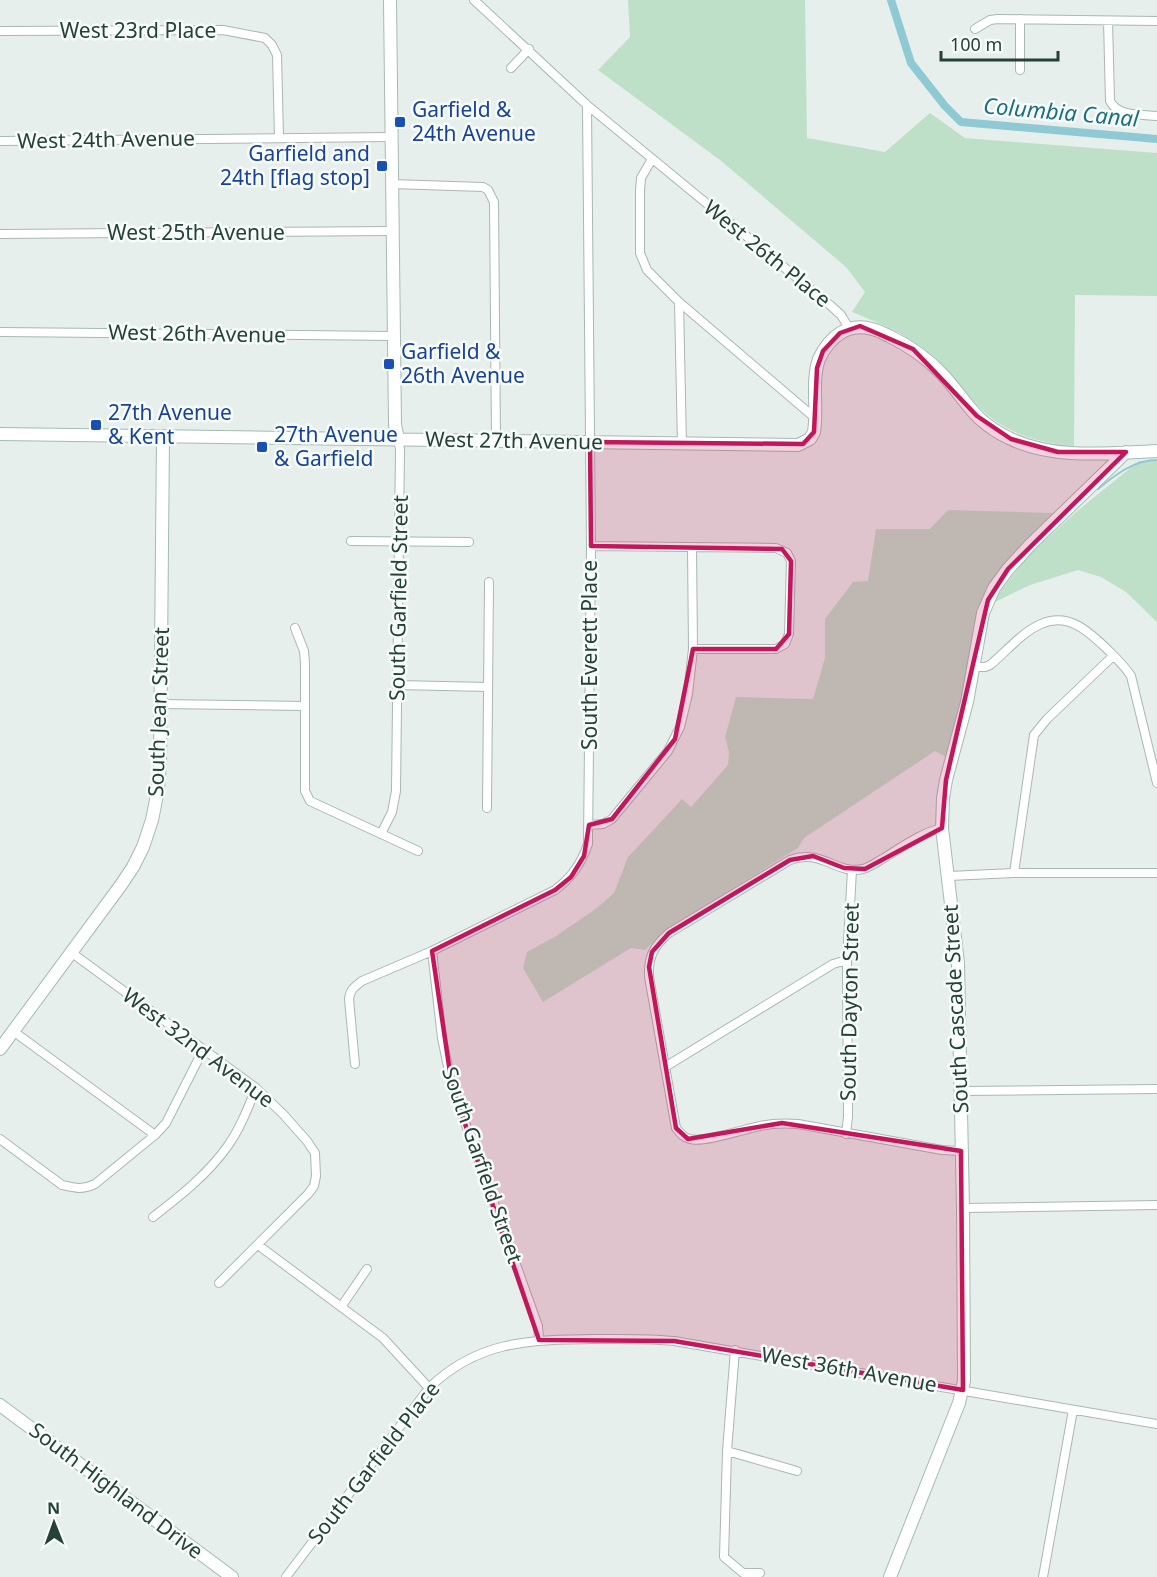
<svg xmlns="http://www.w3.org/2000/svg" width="1157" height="1577" viewBox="0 0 1157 1577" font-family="'Noto Sans',sans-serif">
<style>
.green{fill:#bfe0c8}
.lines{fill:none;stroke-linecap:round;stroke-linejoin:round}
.stream{stroke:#8ec9d4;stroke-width:2}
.canal{stroke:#8ec9d4;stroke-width:8}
.street-casing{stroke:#a8b8b2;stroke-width:10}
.secondary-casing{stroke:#a4bbb3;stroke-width:14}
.street{stroke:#fff;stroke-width:8}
.secondary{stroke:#fff;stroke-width:12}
.marked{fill:#c2185b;fill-opacity:0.2;stroke:#c2185b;stroke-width:4.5;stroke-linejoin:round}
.transit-dot{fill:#1a4fb4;stroke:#f7fbf9;stroke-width:2}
.labels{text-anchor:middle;stroke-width:5;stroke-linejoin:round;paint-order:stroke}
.street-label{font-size:21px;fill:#24423a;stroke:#f7fbf9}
.transit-label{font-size:21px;fill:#164399;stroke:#f7fbf9;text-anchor:start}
.water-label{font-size:22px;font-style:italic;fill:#1c6f80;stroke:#f7fbf9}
</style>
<rect width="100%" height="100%" fill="#e6efeb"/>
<!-- green -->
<path class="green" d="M628,0H805L807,138L885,152L930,113L965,138L1157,153V296L1075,295L1074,446C1039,443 1008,434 982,410C963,393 950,369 929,353C906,334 880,323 852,312L865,292L846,267L720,160L598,70L630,37Z
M1139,461H1157V622L1126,592L1101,577L1078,570L1030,585L991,604L1025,559L1076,512Z
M948,510L1053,513L997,573L978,611L958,715L946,757L935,751L804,838L798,848L666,930L645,950L631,948L543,1002L523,968L527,952L556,936L597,908L614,893L628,857L682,799L691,807L728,765L729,752L725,737L736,697L813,699L825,658V619L853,582L868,581L876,529H930Z"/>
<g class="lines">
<!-- stream -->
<path class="stream" d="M1098,489C1115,475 1134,460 1157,460"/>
<!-- canal -->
<path class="canal" d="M891,0L911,63L945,106L961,122L1157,139"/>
<defs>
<path id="street" d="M474,0L587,105L830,305L841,315L849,328
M1108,21L1110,101C1118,117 1141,114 1157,116
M975,29L990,20L998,19L1157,21
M0,31L223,30L265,38L272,45L277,55L279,138
M511,68L529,49
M1020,70V19
M0,141L391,137
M652,159L641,178L640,191V253L647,270L679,302L815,418
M392,184L483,187L488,190L494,202L496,441
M0,234L393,231
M679,302L682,445
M0,332L394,336
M351,541L469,542
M591,546L776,548L787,553L791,561L789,634L785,644L776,649H693
M295,628L304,651L305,663V791L310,801L418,851
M973,667H985L990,665C1006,652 1022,632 1041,624C1068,612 1088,631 1106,648C1115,657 1124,665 1131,676L1157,783
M398,685L488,687
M161,704L304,706
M487,808L489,582
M589,825L603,824L612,819L668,751L680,727L688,694L693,649L692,548
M942,828C921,833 902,847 884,858C877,862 870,867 863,869C836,875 821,848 790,860L669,933C654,946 648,956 649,977L676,1128C680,1133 684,1138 690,1139C704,1143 744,1129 760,1126C773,1123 785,1123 798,1124L942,1150L961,1151
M381,834L392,812L396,791L400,449L398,439
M1014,873L1034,735L1047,719L1113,656
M949,876L1014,873H1157
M432,951L442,1038L452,1086L538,1326L539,1340
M72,953L256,1088L283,1114L307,1141L315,1153L316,1176L314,1186L308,1194L219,1283
M13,1031L155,1135
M355,1064L349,999C350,990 354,987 362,981L432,951L555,890C572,877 581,864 588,844L591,546L587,105
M665,1067L833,964L847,960
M961,1091L1157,1089
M846,1134L848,1117L847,960L852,870
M0,1139L62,1185C75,1188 83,1190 95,1184L155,1135L166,1123L203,1050
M963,1208L1157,1205
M153,1217C180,1196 207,1175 227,1147C240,1129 248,1108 256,1088
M258,1245L383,1338L429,1388
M341,1307L367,1269
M735,1350L727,1451L724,1557L743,1573H760
M727,1451L797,1471
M286,1577L429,1388C477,1341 528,1340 591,1339C619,1339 647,1338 674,1341L1157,1424
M1043,1577L1073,1410"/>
<path id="secondary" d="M390,0L395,425L398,439
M0,434L798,445L810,439L814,432C818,408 811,382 819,359C824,348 832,338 842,332C858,323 874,328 889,336C910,346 928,359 944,376C956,389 966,405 979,418C988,426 998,433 1009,438C1053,460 1109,453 1157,451
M0,1049L121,885L133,867L143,847L152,820L158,790L160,763L163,436
M0,1405L232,1577
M890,1577L959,1403L964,1381L963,1208L958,963L942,828L943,798L946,780L967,702L983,613L994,588L1008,569L1030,545L1126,452"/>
</defs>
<!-- street casing -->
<use href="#street" class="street-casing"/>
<!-- secondary casing -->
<use href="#secondary" class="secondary-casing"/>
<!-- street -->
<use href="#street" class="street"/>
<!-- secondary -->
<use href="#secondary" class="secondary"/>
</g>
<!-- marked area -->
<path class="marked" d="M860,326L913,349L977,416L1011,439L1058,452H1126L1008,569L988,600L946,780L942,828L865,869L844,868L813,856L790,860L669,933L652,952L649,967L676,1128L688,1139L782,1123L961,1151L963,1390L674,1341L539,1340L452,1086L432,951L555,890L571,877L584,856L589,825L612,819L675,739L693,649H776L789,634L791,561L782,549L591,546L590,442L803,444L814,432L817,368L823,351L840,333Z"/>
<!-- markers -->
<g class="transit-dot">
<rect x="394" y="116" width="12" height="12" rx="3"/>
<rect x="376" y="160" width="12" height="12" rx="3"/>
<rect x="383" y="358" width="12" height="12" rx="3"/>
<rect x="90" y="419" width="12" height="12" rx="3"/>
<rect x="256" y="441" width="12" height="12" rx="3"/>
</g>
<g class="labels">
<!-- street labels -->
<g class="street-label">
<text x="138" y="38">West 23rd Place</text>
<text transform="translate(106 140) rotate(-1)" y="7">West 24th Avenue</text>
<text x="196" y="240">West 25th Avenue</text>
<text transform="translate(767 254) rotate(39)" y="7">West 26th Place</text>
<text transform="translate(197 334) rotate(1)" y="7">West 26th Avenue</text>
<text transform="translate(514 441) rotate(1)" y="7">West 27th Avenue</text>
<text transform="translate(399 598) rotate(-89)" y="7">South Garfield Street</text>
<text transform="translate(590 655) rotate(-90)" y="7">South Everett Place</text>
<text transform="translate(159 712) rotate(-88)" y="7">South Jean Street</text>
<text transform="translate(850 1002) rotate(-89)" y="7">South Dayton Street</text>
<text transform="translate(956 1009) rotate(-93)" y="7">South Cascade Street</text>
<text transform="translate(198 1048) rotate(37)" y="7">West 32nd Avenue</text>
<text transform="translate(482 1165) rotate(71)" y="7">South Garfield Street</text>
<text transform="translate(849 1370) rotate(10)" y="7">West 36th Avenue</text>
<text transform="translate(374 1463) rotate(-52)" y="7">South Garfield Place</text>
<text transform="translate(116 1491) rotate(37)" y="7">South Highland Drive</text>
</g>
<!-- transit labels -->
<g class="transit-label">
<text x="412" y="117">Garfield &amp;<tspan x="412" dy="24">24th Avenue</tspan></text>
<text x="370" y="161" text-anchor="end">Garfield and<tspan x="370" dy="24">24th [flag stop]</tspan></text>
<text x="401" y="359">Garfield &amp;<tspan x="401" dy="24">26th Avenue</tspan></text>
<text x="108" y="420">27th Avenue<tspan x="108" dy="24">&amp; Kent</tspan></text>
<text x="274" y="442">27th Avenue<tspan x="274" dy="24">&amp; Garfield</tspan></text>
</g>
<!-- water labels -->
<g class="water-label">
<text transform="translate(1061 112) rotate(5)" y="8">Columbia Canal</text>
</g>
</g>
<!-- north arrow -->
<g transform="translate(54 1523) rotate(359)" stroke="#f7fbf9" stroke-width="4.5" paint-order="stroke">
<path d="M0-4.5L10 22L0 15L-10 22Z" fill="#24423a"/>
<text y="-9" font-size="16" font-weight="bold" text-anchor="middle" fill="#24423a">N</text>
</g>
<!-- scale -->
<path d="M941 51v9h117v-9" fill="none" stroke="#24423a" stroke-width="3"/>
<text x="950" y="51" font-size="18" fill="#24423a" stroke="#f7fbf9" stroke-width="4.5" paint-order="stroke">100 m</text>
</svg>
